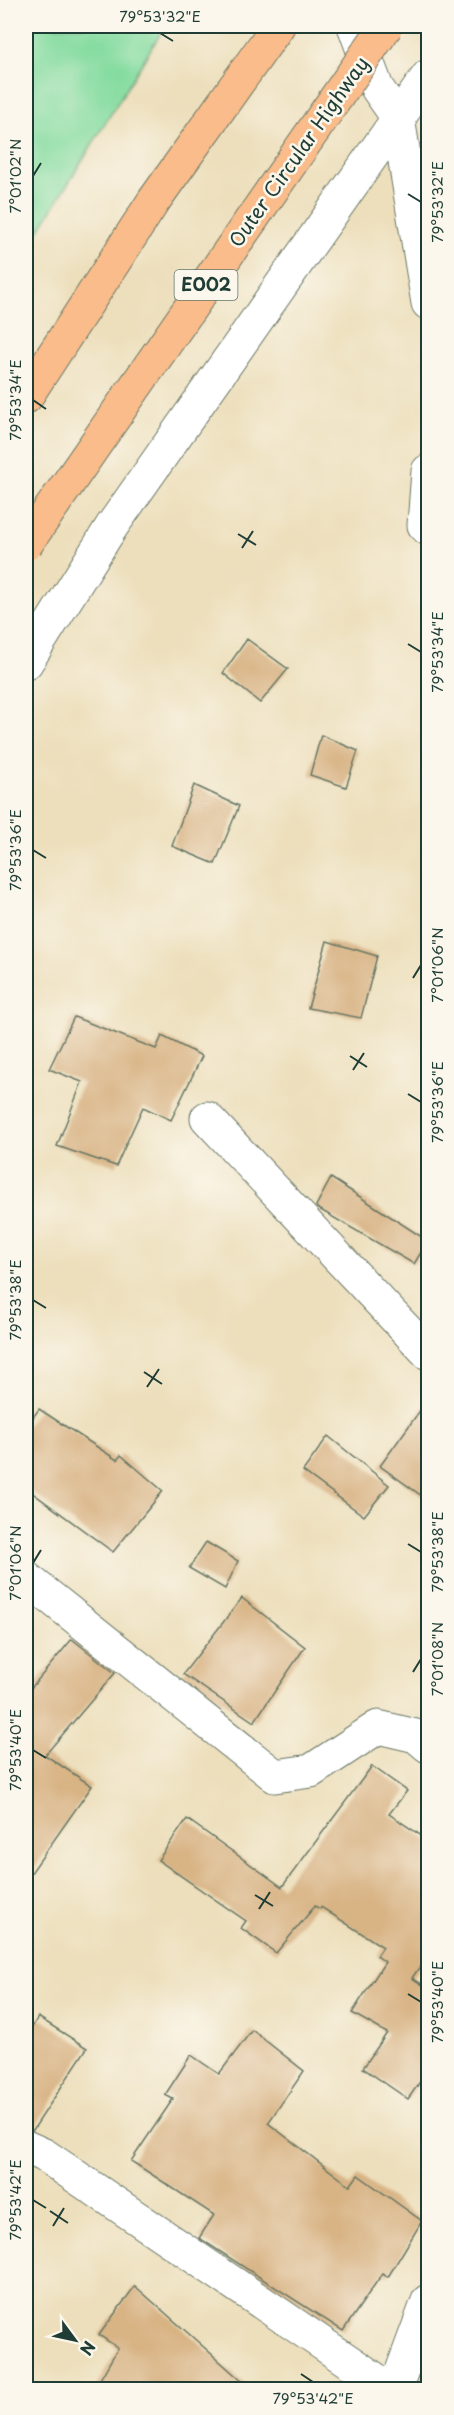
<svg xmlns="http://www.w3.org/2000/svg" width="454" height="2415" viewBox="0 0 454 2415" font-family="'Playpen Sans',sans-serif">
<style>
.green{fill:#85dca0;stroke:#528c6a;stroke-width:1.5}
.building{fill:#d8b384}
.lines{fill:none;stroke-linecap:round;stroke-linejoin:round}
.minor-casing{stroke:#677664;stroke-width:35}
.highway-casing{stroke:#677664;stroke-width:35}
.minor{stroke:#fff;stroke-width:33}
.highway{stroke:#f9bc8a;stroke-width:33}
.highway-bridge-casing{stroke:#677664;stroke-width:35;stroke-linecap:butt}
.highway-bridge{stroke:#f9bc8a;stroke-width:33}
.ticks{fill:none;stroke:#1f3d34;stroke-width:2}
.labels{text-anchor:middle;stroke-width:5;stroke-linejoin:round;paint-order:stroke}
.shield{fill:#fbf7ec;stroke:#61756b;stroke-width:1.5}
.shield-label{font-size:18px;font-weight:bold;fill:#1f3d34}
.street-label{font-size:20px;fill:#1f3d34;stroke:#fbf7ec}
.neatline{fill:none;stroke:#1f3d34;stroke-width:2}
.ticks-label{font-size:15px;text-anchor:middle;fill:#1f3d34}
</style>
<rect width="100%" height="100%" fill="#fbf7ec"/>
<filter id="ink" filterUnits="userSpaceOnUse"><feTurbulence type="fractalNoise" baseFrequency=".0167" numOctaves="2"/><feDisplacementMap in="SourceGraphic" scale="12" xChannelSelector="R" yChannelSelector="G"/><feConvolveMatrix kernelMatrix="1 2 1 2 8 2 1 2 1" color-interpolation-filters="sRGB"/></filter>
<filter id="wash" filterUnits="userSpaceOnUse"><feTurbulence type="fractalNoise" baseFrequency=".008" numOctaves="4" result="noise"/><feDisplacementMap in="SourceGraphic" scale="24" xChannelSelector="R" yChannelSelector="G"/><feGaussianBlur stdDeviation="1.35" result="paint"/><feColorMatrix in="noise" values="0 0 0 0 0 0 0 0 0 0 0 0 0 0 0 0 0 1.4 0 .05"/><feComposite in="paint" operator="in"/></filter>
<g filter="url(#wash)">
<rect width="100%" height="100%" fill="#eddfbc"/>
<!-- green -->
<path class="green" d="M26,26H165L26,252Z"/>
<g id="blocks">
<!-- building -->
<path class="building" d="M247,639L288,669L260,703L223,673Z
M321,735L358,751L346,787L310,775Z
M194,785L239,806L215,864L172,846Z
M327,941L377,956L361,1018L308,1008Z
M74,1017L156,1049L162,1036L202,1056L171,1120L143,1107L116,1166L57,1146L82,1082L49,1069Z
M331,1178L428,1241L414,1264L317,1208L316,1206Z
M429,1398V1501L380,1466Z
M39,1409L117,1460L121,1455L163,1491L113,1552L26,1488V1427Z
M328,1436L389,1485L364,1516L303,1471Z
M206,1542L238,1561L225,1589L189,1568Z
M242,1598L305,1647L254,1722L183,1674Z
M72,1639L115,1673L45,1755L92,1786L26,1880V1694Z
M372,1766L407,1791L389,1814L429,1841V1953L412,1978L429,1989V2069L408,2099L363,2068L387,2033L352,2013L385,1962L377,1956L383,1947L321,1907L320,1909L315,1906L276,1953L241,1928L246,1921L158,1860L187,1819L282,1887Z
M38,2017L87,2048L33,2130L26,2129V2038Z
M252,2030L304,2071L268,2123L350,2186L358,2175L422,2221L388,2277L382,2274L343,2331L199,2238L214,2215L131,2161L173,2099L165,2095L191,2055L219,2074Z
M135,2286L252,2390H94L118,2348L99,2335Z"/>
</g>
</g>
<g filter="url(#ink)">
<use href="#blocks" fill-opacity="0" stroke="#677664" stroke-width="1.5"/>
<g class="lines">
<defs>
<path id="minor" d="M354,26L377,88L398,118L428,303
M428,471L424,525L428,529
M26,663L112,526L428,76
M207,1118L428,1353
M26,1578L275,1776L311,1771L378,1727L416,1736L428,1746
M26,2147L44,2155L391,2390
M395,2390L428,2301"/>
<path id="highway" d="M26,397L153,202L278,26"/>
</defs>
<!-- minor casing -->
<use href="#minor" class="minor-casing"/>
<!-- highway casing -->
<use href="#highway" class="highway-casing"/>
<!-- minor -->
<use href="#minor" class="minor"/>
<!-- highway -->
<use href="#highway" class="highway"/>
<defs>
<path id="highway-bridge" d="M26,544L386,26"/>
</defs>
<!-- highway-bridge casing -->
<use href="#highway-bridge" class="highway-bridge-casing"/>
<!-- highway-bridge -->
<use href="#highway-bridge" class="highway-bridge"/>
</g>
</g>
<!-- ticks -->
<path class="ticks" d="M160,33L173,41M33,176L41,163M408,194L421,202M33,400L46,409M238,534L256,545M242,548L253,531M408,644L421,652M33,850L46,858M413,978L421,965M350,1056L367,1067M353,1070L364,1053M408,1094L421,1102M33,1300L46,1308M144,1372L162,1384M147,1387L159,1369M408,1544L421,1552M33,1563L41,1550M413,1672L421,1659M33,1750L46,1758M255,1895L273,1906M259,1909L270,1892M408,1994L421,2002M33,2200L46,2208M50,2211L68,2223M53,2226L64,2208M301,2374L313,2382"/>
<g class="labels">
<!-- shield labels -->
<rect class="shield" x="174.5" y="270" width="63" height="30" rx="4.5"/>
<g class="shield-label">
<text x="206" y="291">E002</text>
</g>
<!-- street labels -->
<g class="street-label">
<text transform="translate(299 152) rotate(-55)" y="7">Outer Circular Highway</text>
</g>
</g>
<!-- margin -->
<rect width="454" height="2415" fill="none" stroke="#fbf7ec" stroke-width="66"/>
<!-- north arrow -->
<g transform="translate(75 2340) rotate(123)" stroke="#fbf7ec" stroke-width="4.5" paint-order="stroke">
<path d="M0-4.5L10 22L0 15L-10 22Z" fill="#1f3d34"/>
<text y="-9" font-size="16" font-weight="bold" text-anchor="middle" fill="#1f3d34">N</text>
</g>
<rect x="33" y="33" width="388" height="2349" class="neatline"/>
<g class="ticks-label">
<text x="160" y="22">79°53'32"E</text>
<text transform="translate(16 176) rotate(-90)" y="5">7°01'02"N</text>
<text transform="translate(438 202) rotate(-90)" y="5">79°53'32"E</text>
<text transform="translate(16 400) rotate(-90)" y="5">79°53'34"E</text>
<text transform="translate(438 652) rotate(-90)" y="5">79°53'34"E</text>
<text transform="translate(16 850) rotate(-90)" y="5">79°53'36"E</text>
<text transform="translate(438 965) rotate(-90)" y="5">7°01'06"N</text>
<text transform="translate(438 1102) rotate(-90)" y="5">79°53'36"E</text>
<text transform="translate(16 1300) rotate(-90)" y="5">79°53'38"E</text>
<text transform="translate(438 1552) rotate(-90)" y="5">79°53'38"E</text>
<text transform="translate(16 1563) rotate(-90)" y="5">7°01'06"N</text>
<text transform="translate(438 1659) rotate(-90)" y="5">7°01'08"N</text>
<text transform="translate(16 1750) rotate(-90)" y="5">79°53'40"E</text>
<text transform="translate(438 2002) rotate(-90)" y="5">79°53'40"E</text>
<text transform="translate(16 2200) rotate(-90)" y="5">79°53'42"E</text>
<text x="313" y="2404">79°53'42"E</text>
</g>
</svg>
